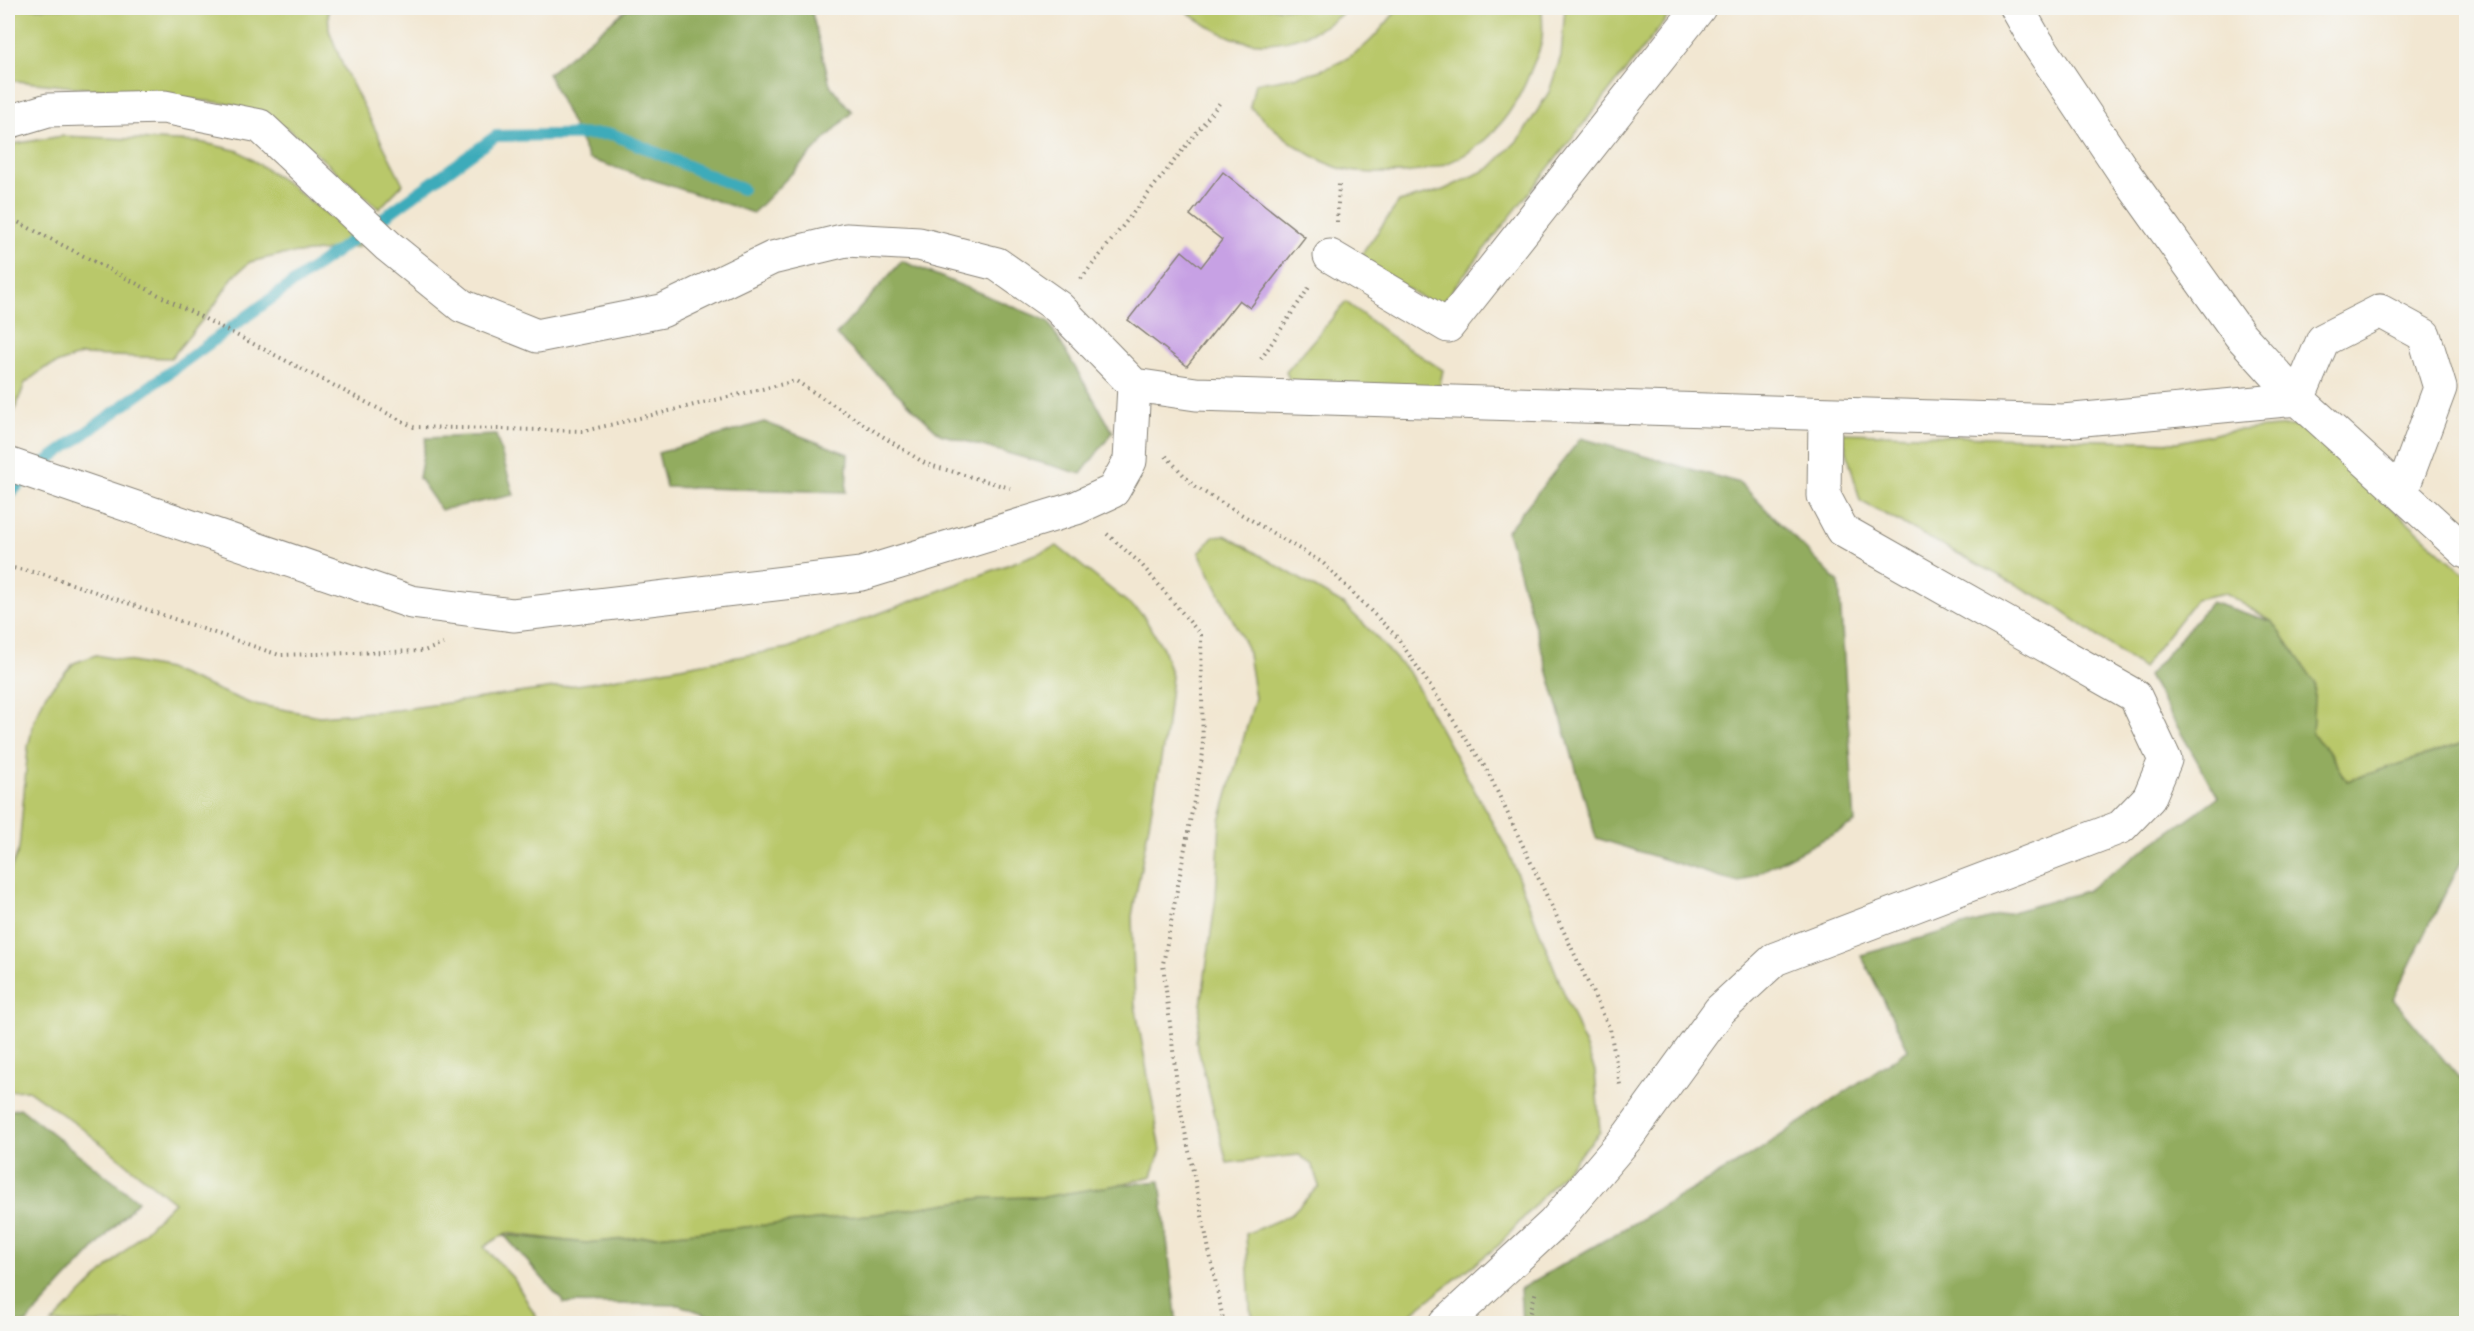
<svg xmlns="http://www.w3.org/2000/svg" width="2474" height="1331" viewBox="0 0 2474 1331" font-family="'Balsamiq Sans',sans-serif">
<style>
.green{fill:#b9c86b;stroke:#6a7244;stroke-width:1.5}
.forest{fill:#92ac5f;stroke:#57643e;stroke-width:1.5}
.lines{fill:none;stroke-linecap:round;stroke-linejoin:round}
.stream{stroke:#3cabba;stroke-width:12}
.building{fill:#c7a1e4}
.minor-casing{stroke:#878277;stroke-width:35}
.path{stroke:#878277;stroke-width:4;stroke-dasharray:1.5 4.5;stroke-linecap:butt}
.minor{stroke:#fff;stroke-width:33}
</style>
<rect width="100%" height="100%" fill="#f6f6f2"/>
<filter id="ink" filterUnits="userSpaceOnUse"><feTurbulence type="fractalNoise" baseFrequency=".0167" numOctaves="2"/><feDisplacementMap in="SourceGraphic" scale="12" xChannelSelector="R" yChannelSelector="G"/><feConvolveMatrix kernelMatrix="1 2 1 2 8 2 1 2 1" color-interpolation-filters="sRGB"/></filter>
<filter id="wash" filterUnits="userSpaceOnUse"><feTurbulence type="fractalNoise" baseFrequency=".008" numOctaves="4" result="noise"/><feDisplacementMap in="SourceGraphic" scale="24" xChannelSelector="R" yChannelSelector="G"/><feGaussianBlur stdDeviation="1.35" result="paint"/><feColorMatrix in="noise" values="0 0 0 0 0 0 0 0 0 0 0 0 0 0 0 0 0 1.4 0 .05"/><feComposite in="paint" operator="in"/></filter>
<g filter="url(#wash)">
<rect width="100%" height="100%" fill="#f2e7d2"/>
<!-- green -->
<path class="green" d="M8,8H328L329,30L343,66L403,184L379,209L288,129L232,104L8,80Z
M1182,8H1181H1348C1321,35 1272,52 1233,38C1214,31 1197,20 1182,8Z
M1399,8H1542C1542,19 1544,33 1541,44C1539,53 1534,62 1531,70C1506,135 1458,176 1386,173C1369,173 1351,173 1336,167C1302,154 1276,131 1250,107L1255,83C1296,78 1340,71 1371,40C1381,30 1390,18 1399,8Z
M1565,8H1675L1438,308L1359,258L1399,202L1443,190L1490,168L1521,137L1549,92L1561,56Z
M62,136L200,142L239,151L284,181L339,223L360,247L280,255L250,262L233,277L214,306L171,358L81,355L45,368L25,383L8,429V145Z
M1346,302L1393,338L1443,370L1437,398L1291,383L1286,372Z
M2301,425L2466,575V742L2347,781L2331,754L2312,734L2314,682L2273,622L2225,593L2196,599L2142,668L2052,604L1860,501L1842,433L2178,442L2228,431Z
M1225,535L1343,604L1364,624L1410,674L1507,849L1595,1071L1600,1132L1499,1245L1399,1323H1256L1250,1309L1246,1234L1290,1215L1319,1186L1312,1165L1299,1155L1227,1163L1196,1041L1216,897L1220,821L1255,698L1247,648L1199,553L1214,536Z
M1057,546L1142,614L1163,648L1172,676L1166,732L1132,916L1135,1004L1161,1150L1152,1176L1117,1185L1044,1197L982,1198L877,1214L586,1243L506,1233L484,1247L514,1279L539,1322L538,1323H52L174,1202L83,1129L28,1090L8,1091V876L19,849L28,747L34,721L46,694L74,663L96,655L168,669L249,703L319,716L397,710L590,683L788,648Z"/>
<!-- forest -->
<path class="forest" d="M628,8L811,9L830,85L852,112L753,213L589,159L548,74Z
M902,261L1048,321L1113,432L1081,474L940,434L836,335Z
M764,422L848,454L846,492L666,487L658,453Z
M496,435L514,495L441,510L419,478L426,438Z
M1581,438L1740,483L1839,583L1855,823L1739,883L1596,838L1507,531Z
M2211,602L2273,622L2315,682L2312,734L2331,754L2347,781L2466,742V851L2393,999L2466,1086V1323H1522L1520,1289L1755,1153L1908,1049L1861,955L2086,891L2218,797L2148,676Z
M20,1108L138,1201L26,1323H8V1111Z
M1160,1181L1177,1323L734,1324L679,1305L564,1303L504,1235L586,1243L877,1214L983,1198L1044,1197L1117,1185Z"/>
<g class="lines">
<!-- stream -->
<path class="stream" d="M8,495L33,471L496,136L612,134L742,189"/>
</g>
<g id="blocks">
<!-- building -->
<path class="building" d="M1223,172L1305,237L1250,308L1239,300L1187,366L1128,320L1182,251L1201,267L1222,240L1190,215Z"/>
</g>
</g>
<g filter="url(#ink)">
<use href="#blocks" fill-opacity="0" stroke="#878277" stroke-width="1.5"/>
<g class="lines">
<defs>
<path id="minor" d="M2017,8L2034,38L2125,174L2240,335L2298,399L2466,552
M8,122L48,110L164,107L260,126L388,246L462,306L537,336L662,311L772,258L846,240L919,244L997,264L1058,307L1134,385L1196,394L2063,421L2298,399
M1330,256L1448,326L1699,8
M2298,399L2323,340L2380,311L2424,335L2440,388L2401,493
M8,464L411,602L513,615L861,574L1076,508L1113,491L1130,461L1134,385
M1445,1324L1554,1223L1629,1135L1720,1010L1775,959L2121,827L2149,798L2165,760L2135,696L1842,530L1824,496L1825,415"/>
</defs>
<!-- minor casing -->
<use href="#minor" class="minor-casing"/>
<!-- path -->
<path class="path" d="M8,217L414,427L584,431L796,381L926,464L1010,488
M1337,222L1339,184
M1081,279L1222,100
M1261,359L1310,286
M1166,456L1194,486L1323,563L1397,637L1487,770L1610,1029L1620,1085
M1107,534L1141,564L1201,635L1203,753L1163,964L1179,1102L1224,1324
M8,567L43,574L279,655L424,651L443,644
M1527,1324L1536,1291"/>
<!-- minor -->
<use href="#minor" class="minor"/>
</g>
</g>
<!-- margin -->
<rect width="2474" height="1331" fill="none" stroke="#f6f6f2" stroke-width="30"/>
</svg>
